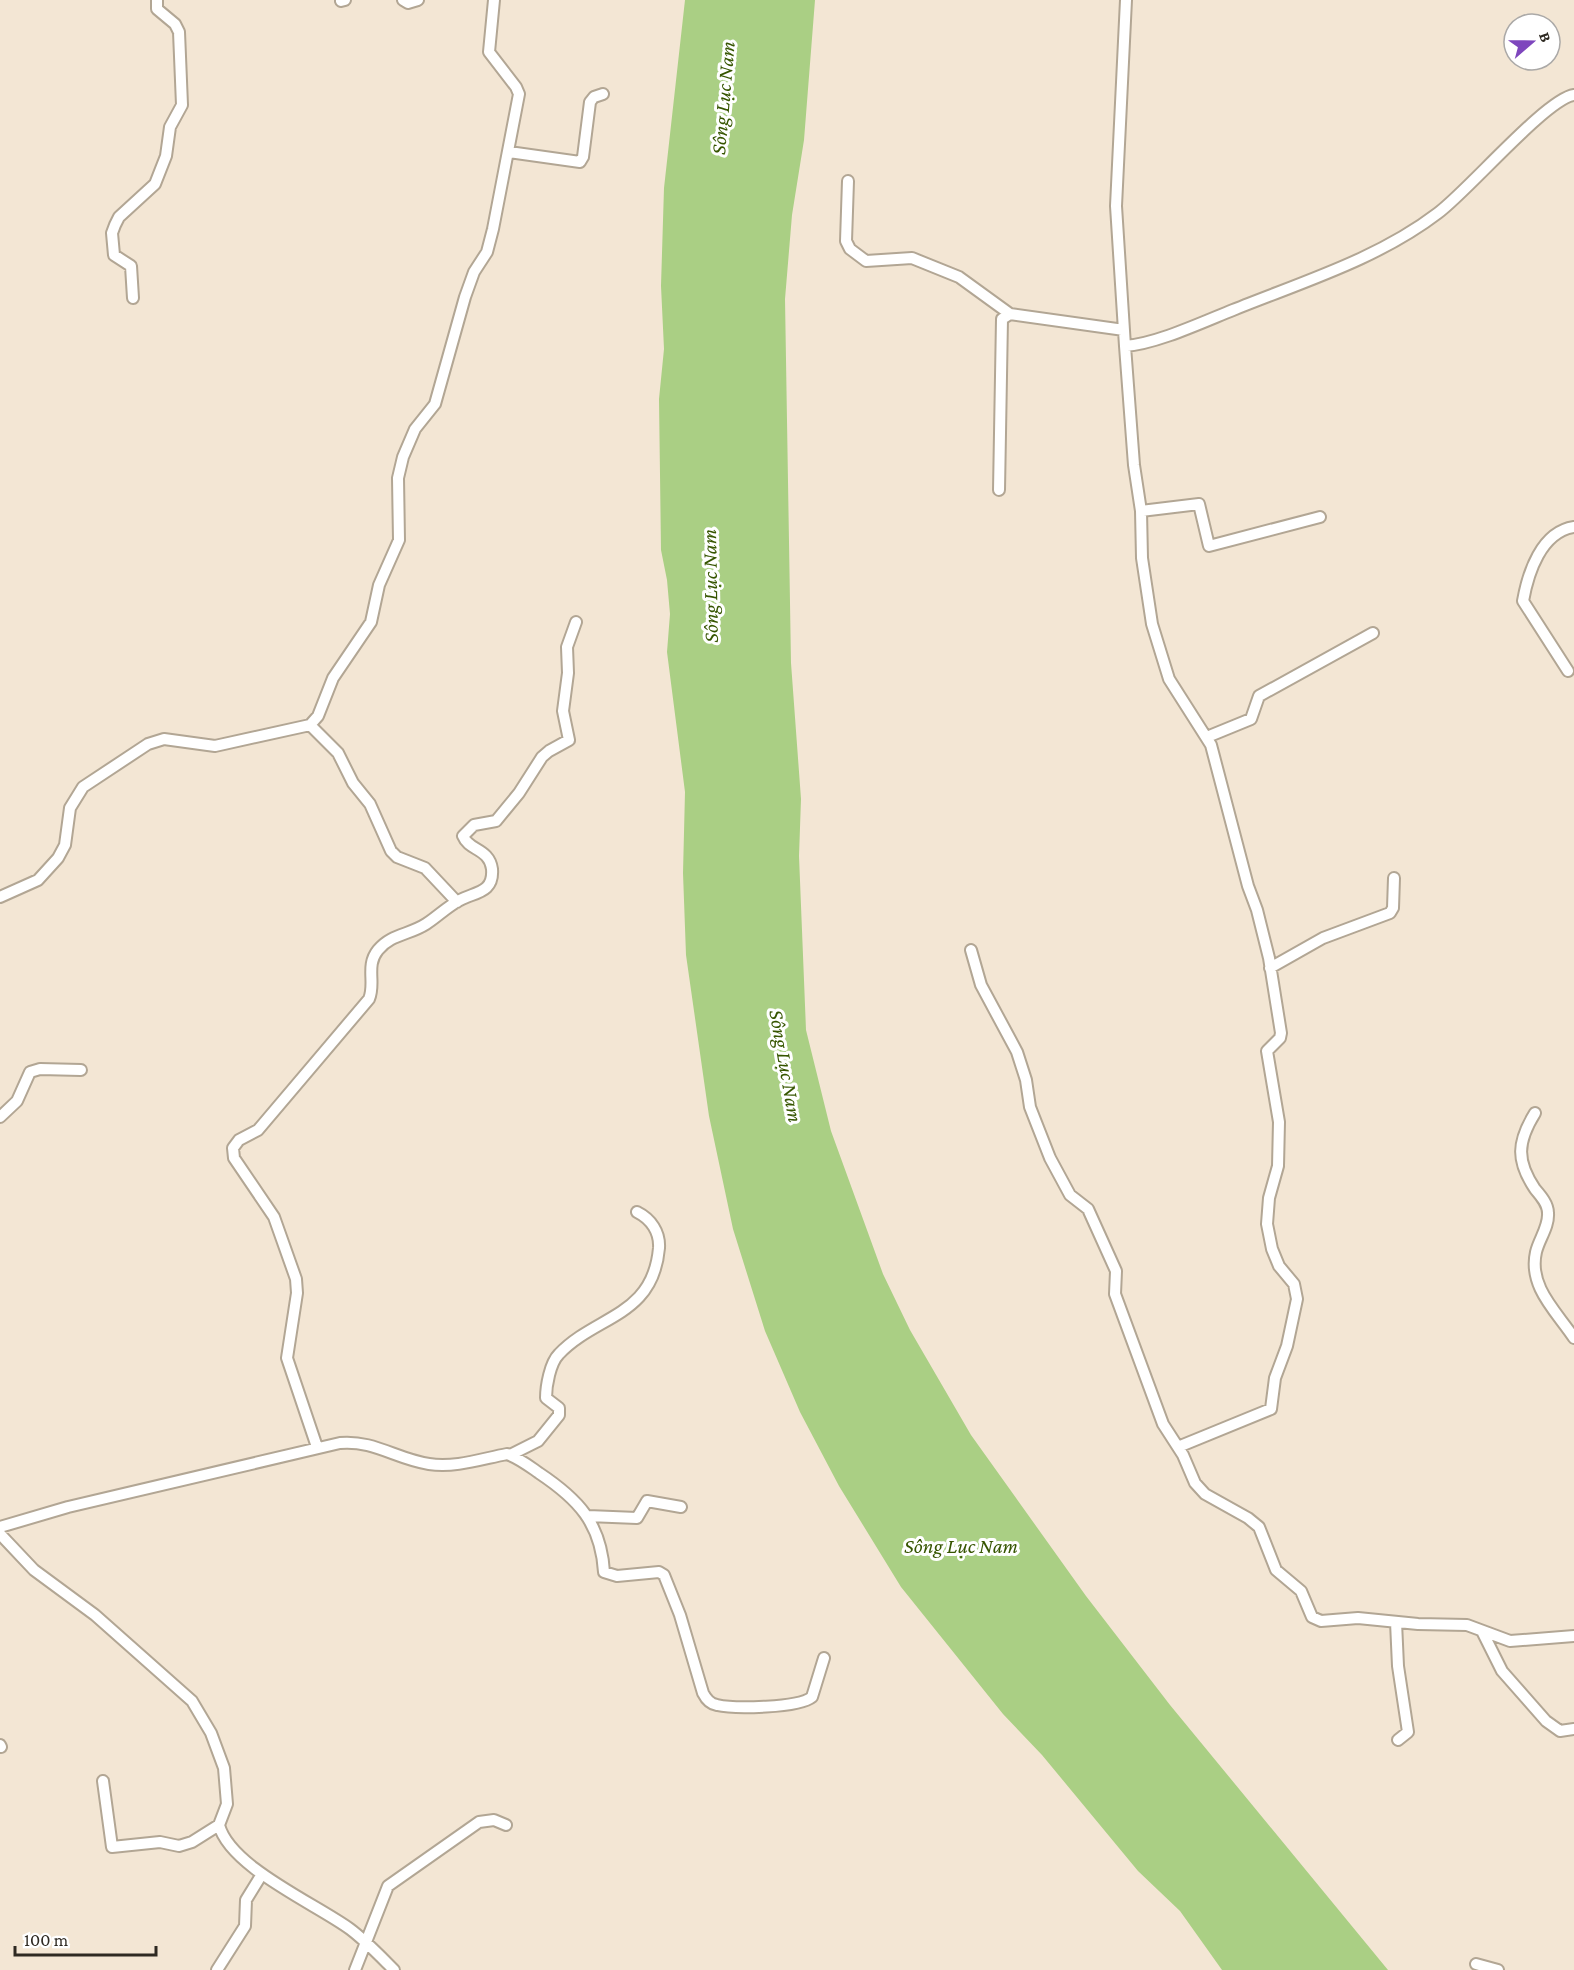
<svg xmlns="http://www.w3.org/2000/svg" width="1574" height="1970" viewBox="0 0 1574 1970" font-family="'Crimson Pro',serif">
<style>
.water{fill:#aacf84}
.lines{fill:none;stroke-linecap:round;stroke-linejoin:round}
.street-casing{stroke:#b2a694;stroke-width:14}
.street{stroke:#fff;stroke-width:10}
.labels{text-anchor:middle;stroke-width:6;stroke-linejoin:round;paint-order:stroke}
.water-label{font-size:21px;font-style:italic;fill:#365500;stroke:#fff}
</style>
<rect width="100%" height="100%" fill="#f3e6d4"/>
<!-- water -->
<path class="water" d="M685,0H815L804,140L792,215L785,299L791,663L801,799L799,856L806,1030L831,1131L883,1274L910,1330L971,1435L1086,1596L1170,1705L1388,1970H1222L1180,1911L1138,1871L1042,1755L1003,1714L901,1587L839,1486L800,1412L765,1331L733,1229L709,1116L686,955L683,873L685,792L667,652L670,614L667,580L661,550L659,399L664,349L661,286L664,188Z"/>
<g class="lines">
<defs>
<path id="street" d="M403,0L408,3L418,0
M1126,0L1116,206L1125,346C1156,344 1203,322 1233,310C1302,282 1378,259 1438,213C1468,191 1546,99 1574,95
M341,1L345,0
M509,152L580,162L583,157L590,102L594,97L603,94
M848,181L846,241L850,249L866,261L912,258L959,277L1010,314L1124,330
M133,298L131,266L114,255L112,233L115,225L119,217L155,184L166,156L170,127L182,105L179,32L175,24L157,9V0
M1125,346L1134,465L1141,511L1142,558L1152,624L1169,679L1211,745L1248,886L1257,910L1269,958L1281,1033L1280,1038L1267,1051L1279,1122L1278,1166L1269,1198L1267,1224L1272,1249L1279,1266L1294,1284L1297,1299L1287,1346L1275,1378L1271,1409L1178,1447
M999,490L1002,319L1010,314
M1141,511L1199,504L1209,546L1320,517
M1568,671L1523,601C1528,573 1541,532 1574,527
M310,725L338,753L353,783L370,804L391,851L397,857L425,868L457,902
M1207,737L1251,719L1259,696L1373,633
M0,897L38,880L58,858L65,845L70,808L83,787L148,744L164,739L215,746L310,725L318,716L333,678L371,622L379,585L399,540L398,478L403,457L415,429L435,404L465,297L474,272L487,252L493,229L519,94L516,87L489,52L494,0
M971,950L981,985L1017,1052L1026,1080L1030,1107L1050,1158L1070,1195L1088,1209L1116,1271L1115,1294L1163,1424L1183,1455L1195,1483L1205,1494L1248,1518L1259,1527L1276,1570L1301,1591L1312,1617L1321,1621L1358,1618L1418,1624L1467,1625L1510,1641L1574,1636
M1270,968L1323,938L1390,913L1393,908L1394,878
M1535,1113C1517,1142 1516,1161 1535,1189C1541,1196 1548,1204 1548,1213C1549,1227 1539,1239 1536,1252C1528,1287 1557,1312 1574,1338
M0,1117L17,1101L30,1072L40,1069L81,1070
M317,1447L287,1358L297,1293L296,1279L274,1217L234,1158L233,1148L239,1140L258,1130L369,999C376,983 365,966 378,950C391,934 409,935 426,924C437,917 448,906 460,900C475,892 494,893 492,869C489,848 469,851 463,836L474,825L496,821L519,793L542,757L549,751L569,740L563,711L568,673L567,647L576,622
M510,1455L538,1441L559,1415V1408L546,1398C546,1386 550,1363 559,1354C596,1315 653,1317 659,1248C660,1232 651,1219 637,1212
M588,1516L637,1518L647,1501L681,1507
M0,1527L68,1507L340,1443C374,1440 396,1459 429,1464C455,1468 481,1459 507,1454C519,1458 529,1466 539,1473C578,1499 601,1523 604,1572L617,1576L659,1572L664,1575L680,1615L703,1693C706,1699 710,1704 717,1705C734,1709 799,1708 812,1697L824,1658
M0,1534L34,1570L95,1615L192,1701L211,1733L224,1768L227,1804L219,1825C230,1867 316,1904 350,1929C366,1941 380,1956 394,1970
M1396,1622L1398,1666L1408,1732L1398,1740
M1482,1631L1502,1671L1546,1721L1560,1731L1574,1729
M0,1745L1,1747
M103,1781L112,1847L160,1842L179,1846L192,1842L219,1825
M1476,1964L1498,1970
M217,1970L245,1926L246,1900L262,1874
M355,1970L388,1886L479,1822L494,1820L506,1825"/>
</defs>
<!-- street casing -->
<use href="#street" class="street-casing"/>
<!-- street -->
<use href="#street" class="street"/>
</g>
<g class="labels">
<!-- water labels -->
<g class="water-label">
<text transform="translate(723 98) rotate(-85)" y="7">Sông Lục Nam</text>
<text transform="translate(710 586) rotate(-91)" y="7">Sông Lục Nam</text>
<text transform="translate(786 1066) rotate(80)" y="7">Sông Lục Nam</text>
<text x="961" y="1553">Sông Lục Nam</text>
</g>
</g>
<!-- north arrow -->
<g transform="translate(1532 42) rotate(70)"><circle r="28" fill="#ffffff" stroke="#aba9a7" stroke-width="1.5"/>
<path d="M0-4.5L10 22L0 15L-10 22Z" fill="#7e46bd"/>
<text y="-9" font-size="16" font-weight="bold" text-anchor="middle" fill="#2e2922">B</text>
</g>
<!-- scale -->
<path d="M15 1946v9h141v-9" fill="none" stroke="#2e2922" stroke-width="3"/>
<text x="24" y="1946" font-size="18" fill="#2e2922" stroke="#ffffff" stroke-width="4.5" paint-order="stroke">100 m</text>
</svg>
